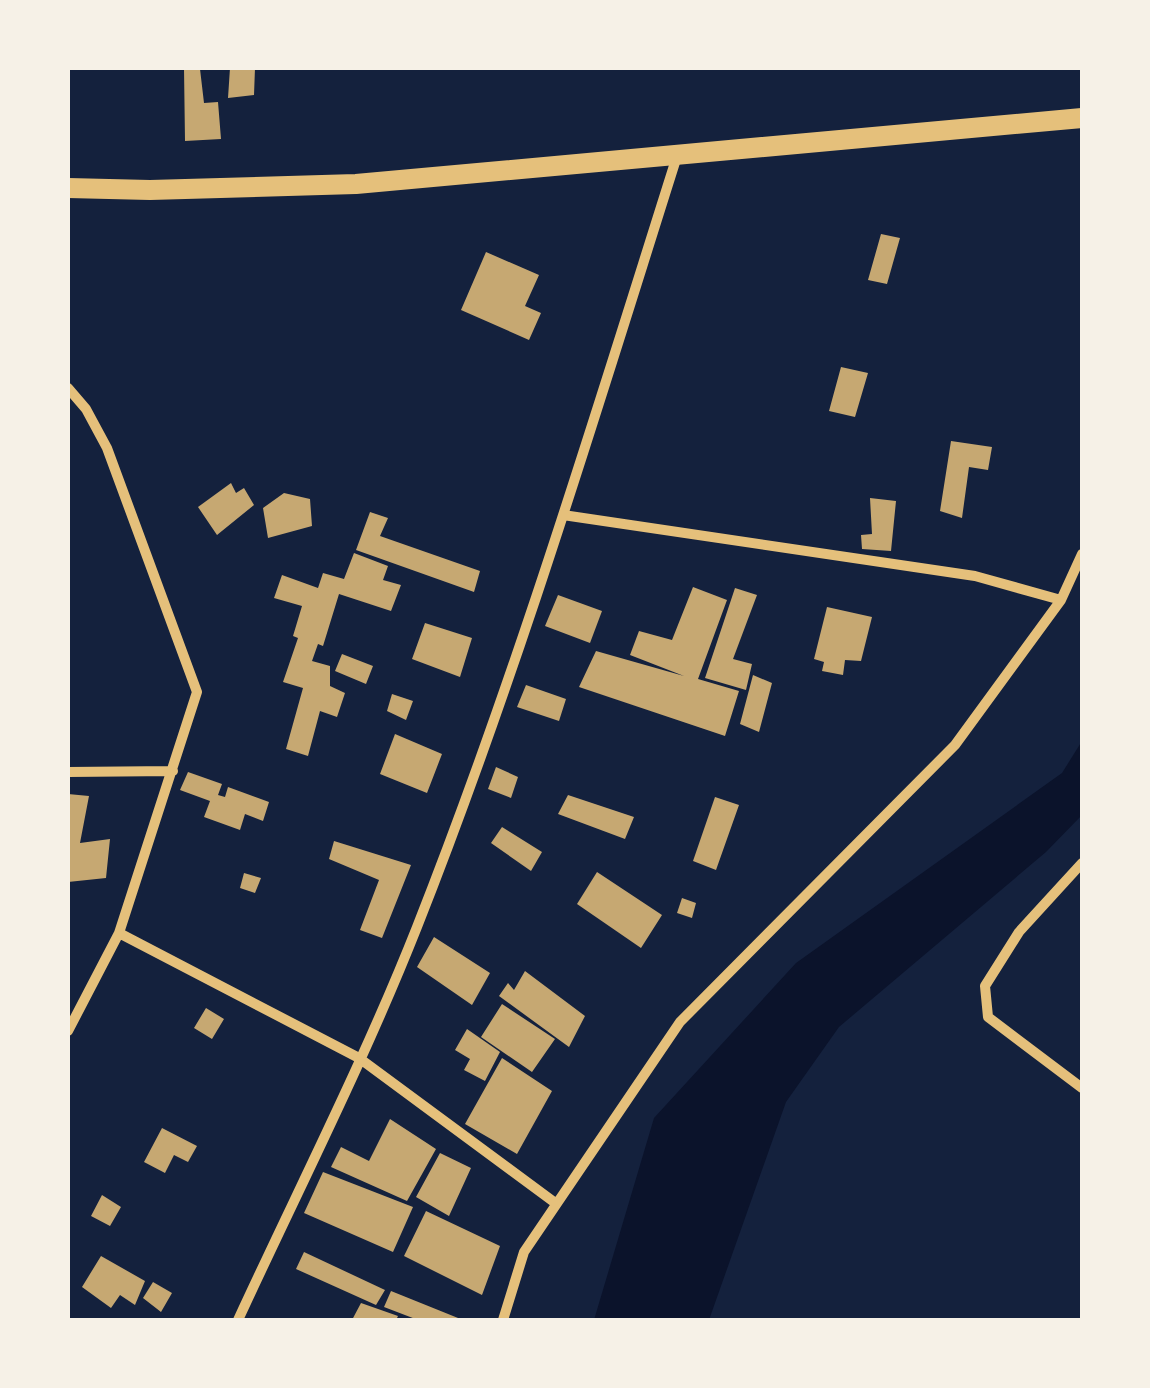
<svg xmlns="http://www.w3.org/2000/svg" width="1150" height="1388" viewBox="0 0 1150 1388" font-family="Figtree,sans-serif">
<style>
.water{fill:#0b132b}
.building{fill:#c6a872}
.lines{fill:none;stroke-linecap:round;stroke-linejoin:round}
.minor{stroke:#e5c07b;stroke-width:10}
.secondary{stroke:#e5c07b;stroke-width:20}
</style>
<rect width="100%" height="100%" fill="#14213d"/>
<!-- water -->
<path class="water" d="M1082,741V815L1046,852L839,1027L786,1102L709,1320H594L654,1118L796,963L1062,773Z"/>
<!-- building -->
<path class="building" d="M184,68L200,69L204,103L218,102L221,139L185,141Z
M230,68H255L254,95L228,98Z
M881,234L900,238L887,284L868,280Z
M486,252L539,275L525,306L541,313L529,340L461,310Z
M841,367L868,373L855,417L829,411Z
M951,441L992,447L988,470L969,467L962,518L940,511Z
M231,483L236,493L244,488L254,505L217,535L198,507Z
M284,493L310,499L312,526L268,538L263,508Z
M870,498L896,501L891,551L862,549L861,535L872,534Z
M370,512L388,518L380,536L480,571L474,592L356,550Z
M354,553L388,566L383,580L401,585L391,611L339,594L323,646L318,644L312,661L330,666V686L345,693L337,717L320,711L308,756L286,749L303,688L283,682L298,638L293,636L302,606L274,598L282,575L318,588L323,573L344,579Z
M693,587L727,600L698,679L739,691L725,736L579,687L596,651L684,676L630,655L639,631L672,640Z
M735,588L757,595L733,659L752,664L746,690L705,678Z
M558,595L602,611L590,643L545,626Z
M827,607L872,617L861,661L845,660L843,675L822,671L824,662L814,659Z
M425,623L472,638L460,677L412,659Z
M342,654L373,666L366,684L335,671Z
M753,675L772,683L759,732L740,724Z
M526,685L566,699L559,721L517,707Z
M392,694L413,701L406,720L387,711Z
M395,734L442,754L427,793L380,774Z
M496,767L518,777L511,798L488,789Z
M188,772L222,784L218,795L225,797L228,787L269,802L263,821L245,814L240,830L204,817L210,801L180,790Z
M68,794L89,796L80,843L110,839L106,878L68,882Z
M568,795L634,817L625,839L558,814Z
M715,797L739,805L716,870L693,861Z
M502,827L542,852L531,871L491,843Z
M334,841L411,865L382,938L360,930L379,880L329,859Z
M597,872L662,915L641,948L577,904Z
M244,873L261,878L255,893L240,888Z
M682,898L696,903L692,918L677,913Z
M434,937L490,973L472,1005L417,967Z
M525,971L585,1016L569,1047L499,996L508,983L514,990Z
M502,1004L555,1039L532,1072L481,1037Z
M206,1008L224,1019L212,1039L194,1028Z
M467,1029L500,1052L485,1081L464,1070L470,1059L455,1050Z
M502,1058L552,1091L517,1154L465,1124Z
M390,1119L436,1149L407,1201L331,1167L341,1147L369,1161Z
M162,1128L197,1146L188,1162L174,1155L165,1173L144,1162Z
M440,1153L471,1168L449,1216L416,1197Z
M323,1172L413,1207L393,1252L304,1213Z
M102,1195L121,1207L110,1226L91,1216Z
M426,1211L500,1246L482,1295L404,1256Z
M304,1252L385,1290L376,1305L296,1269Z
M101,1256L145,1281L135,1305L120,1295L111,1308L82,1287Z
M153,1282L172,1293L161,1312L143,1298Z
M391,1291L463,1320H418L384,1307Z
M361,1303L398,1316L396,1320H352Z"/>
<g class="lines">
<!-- minor -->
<path class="minor" d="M68,388L86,409L107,448L197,692L119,933L68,1031
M563,515L975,576L1061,600
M68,772L173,771
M1082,863L1019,932L985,986L988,1017L1082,1088
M119,933L359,1058L554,1202
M238,1320C298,1190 364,1061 417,927C517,674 596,412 678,153
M503,1320L524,1252L680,1022L955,745L1061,600L1082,554"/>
<!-- secondary -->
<path class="secondary" d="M68,188L150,190L356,184L1082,118"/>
</g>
<!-- border -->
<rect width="1150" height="1388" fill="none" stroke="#f6f1e7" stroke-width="140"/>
</svg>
